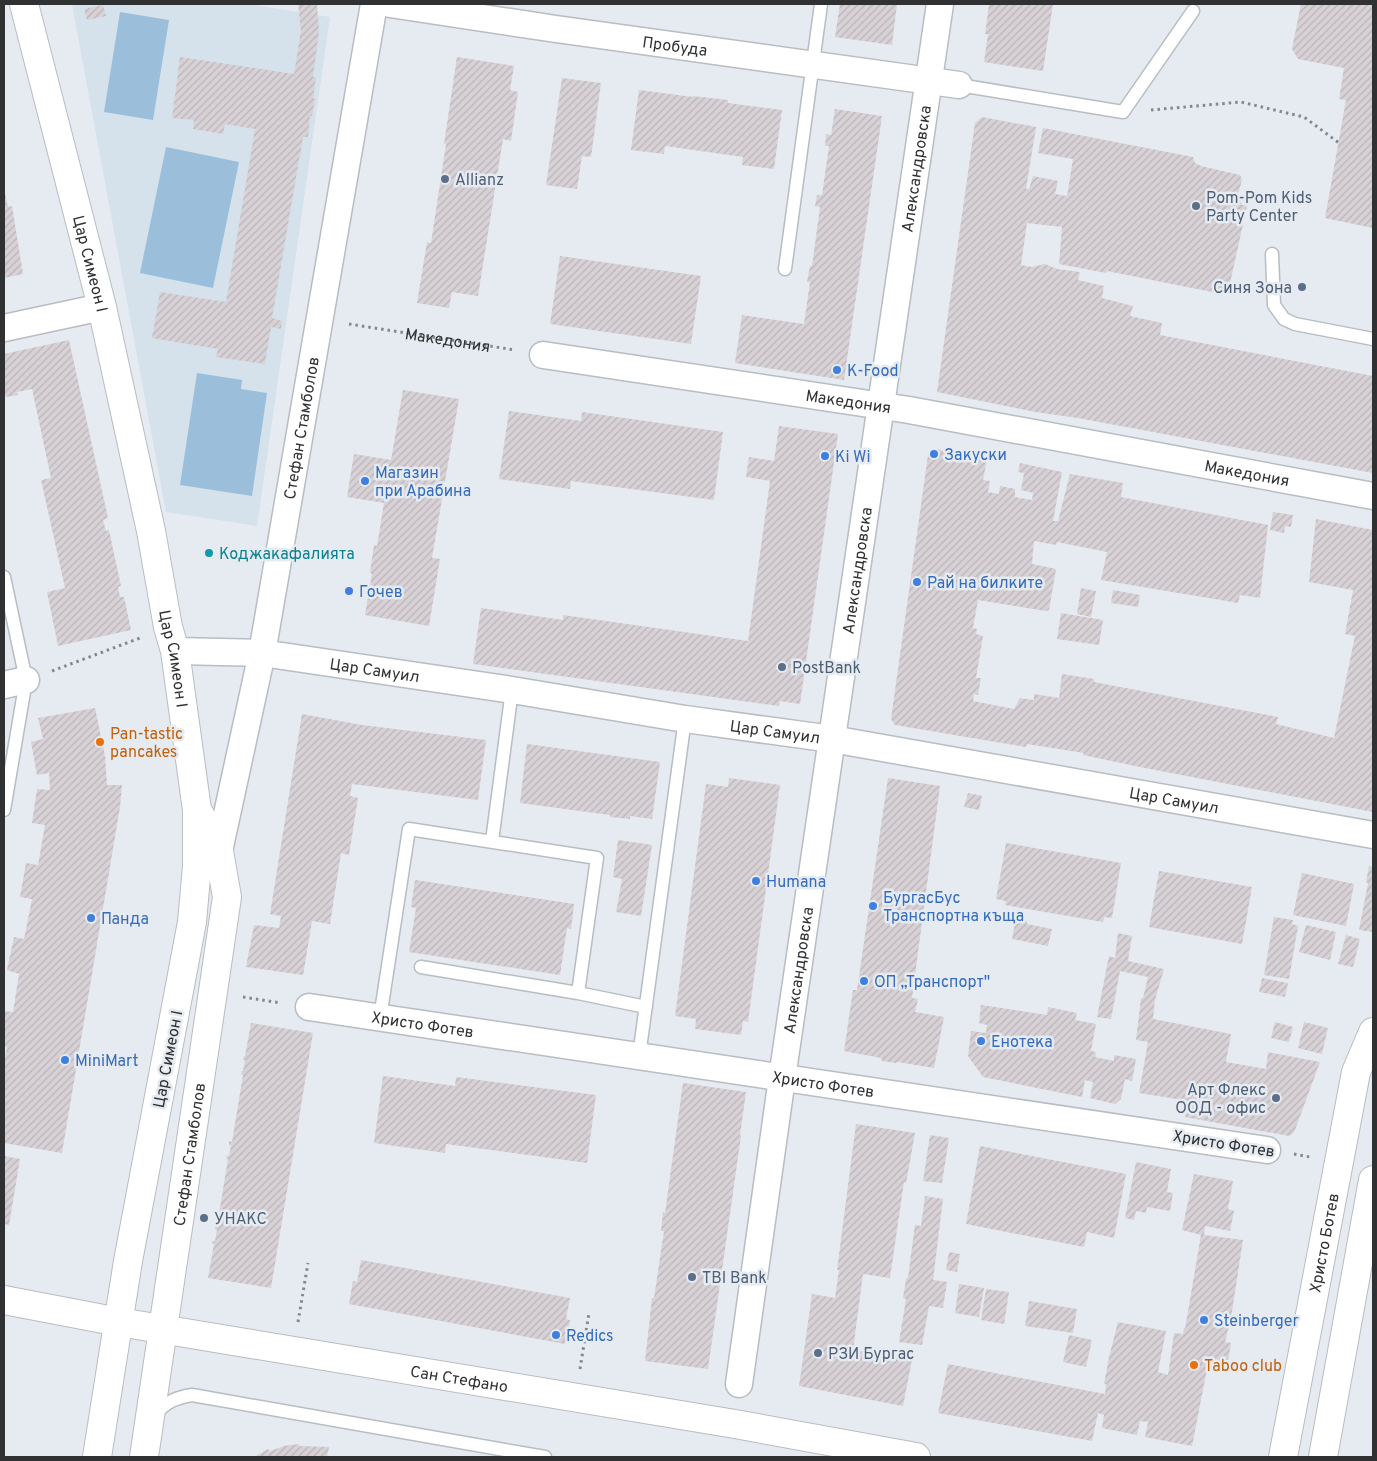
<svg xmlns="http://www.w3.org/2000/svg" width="1377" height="1461" viewBox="0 0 1377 1461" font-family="Overpass,sans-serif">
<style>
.built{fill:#d5e1eb}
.pitch{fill:#9bbfdb}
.building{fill:url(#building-hatch)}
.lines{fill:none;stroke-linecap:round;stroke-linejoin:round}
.lane-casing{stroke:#b7bdc2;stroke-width:15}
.street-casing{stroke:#b7bdc2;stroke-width:29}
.secondary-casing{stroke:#b7bdc2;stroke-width:30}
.path{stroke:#84888c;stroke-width:3;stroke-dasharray:2.5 4;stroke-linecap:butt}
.lane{stroke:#fff;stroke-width:12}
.street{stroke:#fff;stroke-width:26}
.secondary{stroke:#fff;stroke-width:28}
.service-dot{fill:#5c6f8a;stroke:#e5ebf0;stroke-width:2}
.shop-dot{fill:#3f7fe0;stroke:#e5ebf0;stroke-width:2}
.culture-dot{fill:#0f9aa8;stroke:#e5ebf0;stroke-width:2}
.food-dot{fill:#e8710a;stroke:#e5ebf0;stroke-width:2}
.labels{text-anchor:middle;stroke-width:5;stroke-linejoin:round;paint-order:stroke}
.street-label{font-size:16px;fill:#2f3133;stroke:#e5ebf0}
.service-label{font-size:16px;fill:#4e5e75;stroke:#e5ebf0;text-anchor:start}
.shop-label{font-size:16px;fill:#366cbe;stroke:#e5ebf0;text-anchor:start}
.culture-label{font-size:16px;fill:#0d838f;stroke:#e5ebf0;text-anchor:start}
.food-label{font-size:16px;fill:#c56008;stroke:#e5ebf0;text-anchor:start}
</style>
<defs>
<pattern id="building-hatch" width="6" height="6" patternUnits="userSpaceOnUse" patternTransform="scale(1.25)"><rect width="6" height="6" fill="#d8d2d7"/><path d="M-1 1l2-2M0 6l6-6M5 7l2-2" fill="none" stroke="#bab5b9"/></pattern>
</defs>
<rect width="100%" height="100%" fill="#e5ebf0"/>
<!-- built -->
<path class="built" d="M72,4H247L330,17L257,526L166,512Z"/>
<!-- pitch -->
<path class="pitch" d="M120,12L169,20L153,120L104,112Z
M166,147L239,162L213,288L140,273Z
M197,373L242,380L241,389L267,393L252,496L180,485Z"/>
<!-- building -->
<path class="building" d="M298,4H317L319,31L313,77H316L313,98L315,99L312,116H310L308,137H303L272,318L282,321L281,329L271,327L265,364L216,357L218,349L152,338L160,292L226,302L255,129L225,124L223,134L193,129L194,120L172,118L180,57L294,74L301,30Z
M840,4H897L892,45L835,37Z
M989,4H1053L1043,71L984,62L988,34H985Z
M1301,4H1373V228L1325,218L1346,100L1339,99L1344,68L1298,59L1292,49Z
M103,5L106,16L87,20L84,9Z
M457,57L514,66L510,90L518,92L511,141L503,139L478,296L452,292L449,308L417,303L427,242L431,243L446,144H444Z
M562,78L601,83L591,157L582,156L577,189L546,185Z
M639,90L693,97V96L728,100V103L782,110L774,169L742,165L743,157L665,146L664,154L631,150Z
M835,109L882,116L844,380L735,363L742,315L804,324L810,282H807L810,266H812L820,207L815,206L817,195H822L829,146H825L826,134L831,135Z
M982,117L1036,127L1026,189H1029L1033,176L1058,181L1055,194L1067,196L1073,159L1038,153L1043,128L1193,157L1195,163L1201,166L1240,175L1242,180L1238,194L1240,201L1242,205L1247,206L1229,288H1225L1222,290V294L1107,271L1106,273L1059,264L1062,227L1027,223L1021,265L1032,267L1045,264L1057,269L1080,272L1078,280L1104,286L1102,298L1133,306L1130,316L1162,323L1160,335L1373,376V473L1078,418L1035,412L937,392L975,123Z
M4,188L8,207L12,206L23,274L4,278Z
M560,256L701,276L691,344L550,324Z
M69,340L108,518L103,520L106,531L109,530L121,586L118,587L120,597H124L131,630L58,646L47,592L65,588L41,480L51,478L32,389L17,392L18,395L6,397V395L4,396V354Z
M403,390L459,399L432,558L440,559L429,626L365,615L372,574L370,573L374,545L377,546L384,503L347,497L354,454L391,460Z
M509,411L581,421L582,412L723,432L714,500L571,481L570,489L499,479Z
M779,426L838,434L800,704L780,701L779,706L473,664L481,608L563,620V615L748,641L770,481L746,477L749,457L774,461Z
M936,449L987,459L983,480L990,481L988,492L999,494L1000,486L1015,489V497L1032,500L1033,493L1021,490L1024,473L1018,472L1020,463L1062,472L1053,521H1058L1070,474L1123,483L1121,497L1268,525L1260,598L1240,595L1238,603L1101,580L1107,552L1057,542L1056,545L1034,541L1032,564L1056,569L1049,610L1046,611L978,600L973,628L977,629L976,634L983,636L976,678H981L978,695L974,694L973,701L1014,709L1020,698L1034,700V694L1059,698L1062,674L1094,679V682L1278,717L1276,724L1334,738L1355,636L1345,634L1353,590L1309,582L1316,519L1373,530L1372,589H1373V812L1140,767L1083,755L1084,753L1027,744L1026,747L895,725L891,719L928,455Z
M1273,512L1293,515L1291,527L1285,526L1284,533L1270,530Z
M1081,588L1096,591L1091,617L1077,614Z
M1113,590L1140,595L1138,607L1111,603Z
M1061,613L1103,620L1099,645L1057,639Z
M95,708L105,756L107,785H122L120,807L62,1153L4,1143V1064L7,1047H4V1011L13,1012L19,974L7,970L14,937L24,939L32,899L20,897L26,863L38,865L45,825L32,823L37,789L50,790L49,773L37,775L31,742L43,739L38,718Z
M302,714L362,725L486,740L478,800L352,784L350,796L358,798L349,855L341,853L330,924L312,921L303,975L246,967L254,925L279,928L281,916L270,914Z
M527,744L660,762L652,819L630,816V819L610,817V815L520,803Z
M729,778L780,785L748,1022L743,1021L741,1035L695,1029L696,1019L675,1016L706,784L728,787Z
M888,778L940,786L912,998L918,999L915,1012L944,1017L934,1068L898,1062L896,1063L882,1061L881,1058L844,1051L853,990H857Z
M968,793L982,796L979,810L964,807Z
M618,840L652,845L641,916L616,912L622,879L613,877Z
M1006,843L1121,863L1112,918L1104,917L1103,922L1005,905L1006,901L996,899Z
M1369,866L1373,867V932L1359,930L1368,883L1366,882Z
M1159,871L1252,887L1242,944L1149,927Z
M1302,873L1354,884L1346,926L1293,915Z
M415,880L574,904L571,929L567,928L560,975L409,952L416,908L411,907Z
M1274,917L1293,920L1292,924L1298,926L1289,979L1264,975Z
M1016,918L1027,921V924L1052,929L1048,946L1012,939Z
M1306,925L1336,932L1330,960L1299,952Z
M1118,933L1132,936L1128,961L1164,969L1155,1000L1153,1019L1231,1034L1226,1062L1266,1069L1268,1052L1320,1062L1295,1130L1291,1135L1289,1136L1185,1117L1189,1101L1139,1093L1148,1042L1136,1040L1141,998H1143L1148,977L1120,971L1111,1019L1097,1017L1109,956L1115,958Z
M1346,935L1360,939L1353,967L1338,964Z
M1262,978L1288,983L1285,997L1259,992Z
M981,1005L1047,1015L1048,1007L1077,1013L1075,1020L1096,1024L1091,1051L1096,1052L1095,1057L1114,1061V1055L1136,1059L1132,1081L1125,1079L1121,1099L1115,1104L1090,1098L1093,1082L1085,1080L1082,1097L983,1077L968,1056L971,1031L986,1033L987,1025L979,1023Z
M1275,1022L1293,1027L1289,1042L1271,1038Z
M1304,1022L1328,1028L1322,1054L1298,1048Z
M251,1023L313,1033L271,1288L208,1278L214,1244H212L213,1241H215L217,1230L215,1229V1226H217L228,1159H226L227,1155L229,1156L231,1145H229V1141L232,1142L243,1075H241L242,1071H243L245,1060H243L244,1056H245Z
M383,1076L455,1086L456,1077L596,1095L587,1163L446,1144L445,1153L374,1143Z
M683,1083L746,1092L740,1135L741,1136L708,1369L645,1361L652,1298H654L664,1231H661L663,1212L665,1213Z
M856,1124L915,1133L906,1183L904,1182L890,1278L863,1274L853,1350L912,1360L903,1406L799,1386L812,1294L835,1298L839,1270H837Z
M930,1135L949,1138L942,1183L923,1181Z
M980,1146L1126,1174L1114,1238L1087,1232L1084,1247L966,1224Z
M4,1156L20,1159L9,1225L4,1224Z
M1136,1162L1171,1169L1167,1192L1173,1193L1170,1211L1147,1207L1146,1213L1136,1211L1134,1220L1125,1218Z
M1194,1174L1233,1181L1228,1209L1234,1211L1230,1231L1205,1226L1204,1235L1243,1240L1231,1318L1225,1342L1231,1343L1227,1367L1208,1364L1192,1446L1145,1437L1148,1422L1140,1421L1137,1435L1102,1428L1104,1415L1098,1413L1092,1441L938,1413L948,1364L1105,1394L1106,1384H1104L1109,1357L1118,1322L1166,1331L1158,1372L1168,1375L1174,1333L1183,1334L1184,1328L1185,1329L1201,1235L1182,1230Z
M925,1196L943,1199L933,1280L947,1282L943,1308L929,1306L922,1345L899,1342L906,1299L903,1298L906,1279L908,1277L915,1225L921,1226Z
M949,1252L960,1254L957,1272L946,1270Z
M361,1260L570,1298L566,1319L570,1320L565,1344L349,1304L353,1281L357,1282Z
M959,1284L984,1288L979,1317L955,1313Z
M986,1289L1009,1292L1004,1324L981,1320Z
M1029,1301L1077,1309L1073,1333L1025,1326Z
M1069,1335L1092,1340L1086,1367L1063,1362Z
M299,1444V1446L329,1447L327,1457H254L268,1449L270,1451L284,1446Z"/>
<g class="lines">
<defs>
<path id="lane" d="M959,85L1123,112L1193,11
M1272,254L1274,305L1284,319L1295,324L1373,339
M785,269L821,4
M4,577L26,680L4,810
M492,841L512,690
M578,993L646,1007
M380,1018L409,829L597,858L578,993L421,967
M639,1056L685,719
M154,1415C167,1402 174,1398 192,1395L545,1457"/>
<g id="street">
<path id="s2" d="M390,4L556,29L959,85"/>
<path d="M4,328L102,307"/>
<path id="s3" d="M543,355L909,410L1373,496"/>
<path id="s4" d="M175,651L262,653L512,690L685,719L832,739L1373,835"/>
<path d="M4,685L26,680"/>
<path id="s5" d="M219,851L262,653L374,4"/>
<path id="s6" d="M309,1007L1267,1150"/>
<path id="s7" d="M739,1384L782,1078L940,4"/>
</g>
<g id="secondary">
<path id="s8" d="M24,4L102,307L151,531L168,627L175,651L197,810V866L192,922L128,1261L97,1457"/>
<path id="s9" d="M4,1300L119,1322L735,1424L916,1457"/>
<path id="s10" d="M144,1457L227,897L219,851L199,813"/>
<path id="s11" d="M1283,1457L1356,1072L1373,1032"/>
<path d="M1323,1457L1373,1180"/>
</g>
</defs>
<!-- lane casing -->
<use href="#lane" class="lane-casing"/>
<!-- street casing -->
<use href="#street" class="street-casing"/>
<!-- secondary casing -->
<use href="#secondary" class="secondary-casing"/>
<!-- path -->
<g class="path">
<path d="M1151,110L1241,102L1304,117L1339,143"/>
<path id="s1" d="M349,324L515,350"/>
<path d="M52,671L140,638"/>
<path d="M243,997L281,1003"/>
<path d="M1294,1154L1310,1157"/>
<path d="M298,1322L308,1263"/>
<path d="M580,1369L589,1313"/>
</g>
<!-- lane -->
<use href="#lane" class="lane"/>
<!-- street -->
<use href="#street" class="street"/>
<!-- secondary -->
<use href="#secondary" class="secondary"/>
</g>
<!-- markers -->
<g class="service-dot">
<circle cx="445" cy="179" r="5"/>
<circle cx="1196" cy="206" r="5"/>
<circle cx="1302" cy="287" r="5"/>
<circle cx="782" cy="667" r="5"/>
<circle cx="1276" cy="1098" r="5"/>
<circle cx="204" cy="1218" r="5"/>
<circle cx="692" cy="1277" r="5"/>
<circle cx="818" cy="1353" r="5"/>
</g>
<g class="shop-dot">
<circle cx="837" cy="370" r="5"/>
<circle cx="934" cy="454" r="5"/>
<circle cx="825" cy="456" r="5"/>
<circle cx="365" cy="481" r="5"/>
<circle cx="917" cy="582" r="5"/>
<circle cx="349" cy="591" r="5"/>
<circle cx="756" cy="881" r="5"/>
<circle cx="873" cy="906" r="5"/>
<circle cx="91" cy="918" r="5"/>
<circle cx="864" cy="981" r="5"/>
<circle cx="981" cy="1041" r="5"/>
<circle cx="65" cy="1060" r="5"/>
<circle cx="1204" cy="1320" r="5"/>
<circle cx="556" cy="1335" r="5"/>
</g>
<circle class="culture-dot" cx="209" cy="553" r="5"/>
<g class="food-dot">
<circle cx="100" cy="742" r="5"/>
<circle cx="1194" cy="1365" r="5"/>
</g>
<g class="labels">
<!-- street labels -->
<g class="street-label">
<text dy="6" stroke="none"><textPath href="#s2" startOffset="288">Пробуда</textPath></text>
<text dy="6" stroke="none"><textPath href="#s7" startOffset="1228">Александровска</textPath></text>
<text dy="6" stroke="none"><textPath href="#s8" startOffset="268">Цар Симеон I</textPath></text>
<text dy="6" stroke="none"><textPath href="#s1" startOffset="100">Македония</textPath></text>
<text dy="6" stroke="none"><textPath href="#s3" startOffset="309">Македония</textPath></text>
<text dy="6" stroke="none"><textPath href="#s5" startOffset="431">Стефан Стамболов</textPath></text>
<text dy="6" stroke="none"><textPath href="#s3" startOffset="714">Македония</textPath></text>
<text dy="6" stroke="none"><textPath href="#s7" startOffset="822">Александровска</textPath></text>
<text dy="6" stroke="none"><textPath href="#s8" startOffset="672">Цар Симеон I</textPath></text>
<text dy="6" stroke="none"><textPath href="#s4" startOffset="201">Цар Самуил</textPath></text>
<text dy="6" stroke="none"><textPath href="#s4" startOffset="606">Цар Самуил</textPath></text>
<text dy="6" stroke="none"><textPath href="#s4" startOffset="1011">Цар Самуил</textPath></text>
<text dy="6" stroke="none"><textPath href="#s7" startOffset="418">Александровска</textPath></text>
<text dy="6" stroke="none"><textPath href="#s6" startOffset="115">Христо Фотев</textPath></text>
<text transform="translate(167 1059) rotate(-79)" y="6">Цар Симеон I</text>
<text dy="6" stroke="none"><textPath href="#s6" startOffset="520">Христо Фотев</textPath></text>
<text transform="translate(1224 1143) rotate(9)" y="6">Христо Фотев</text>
<text dy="6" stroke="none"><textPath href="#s10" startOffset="306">Стефан Стамболов</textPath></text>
<text dy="6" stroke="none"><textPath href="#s11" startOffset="218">Христо Ботев</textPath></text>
<text dy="6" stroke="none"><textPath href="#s9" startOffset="462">Сан Стефано</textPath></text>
</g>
<!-- service labels -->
<g class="service-label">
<text x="455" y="185">Allianz</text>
<text x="1206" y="203">Pom-Pom Kids<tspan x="1206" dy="18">Party Center</tspan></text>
<text x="1292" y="293" text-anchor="end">Синя Зона</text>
<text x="792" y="673">PostBank</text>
<text x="1266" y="1095" text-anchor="end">Арт Флекс<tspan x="1266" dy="18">ООД - офис</tspan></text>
<text x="214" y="1224">УНАКС</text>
<text x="702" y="1283">TBI Bank</text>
<text x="828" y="1359">РЗИ Бургас</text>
</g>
<!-- shop labels -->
<g class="shop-label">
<text x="847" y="376">K-Food</text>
<text x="944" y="460">Закуски</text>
<text x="835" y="462">Ki Wi</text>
<text x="375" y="478">Магазин<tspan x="375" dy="18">при Арабина</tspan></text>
<text x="927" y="588">Рай на билките</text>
<text x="359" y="597">Гочев</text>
<text x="766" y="887">Humana</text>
<text x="883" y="903">БургасБус<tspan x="883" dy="18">Транспортна къща</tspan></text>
<text x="101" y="924">Панда</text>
<text x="874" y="987">ОП „Транспорт"</text>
<text x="991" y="1047">Енотека</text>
<text x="75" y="1066">MiniMart</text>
<text x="1214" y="1326">Steinberger</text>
<text x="566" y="1341">Redics</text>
</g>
<!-- culture labels -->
<g class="culture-label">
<text x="219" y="559">Коджакафалията</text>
</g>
<!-- food labels -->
<g class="food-label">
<text x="110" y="739">Pan-tastic<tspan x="110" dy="18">pancakes</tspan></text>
<text x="1204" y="1371">Taboo club</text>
</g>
</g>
<!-- border -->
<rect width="1377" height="1461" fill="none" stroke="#2f3133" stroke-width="10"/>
</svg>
